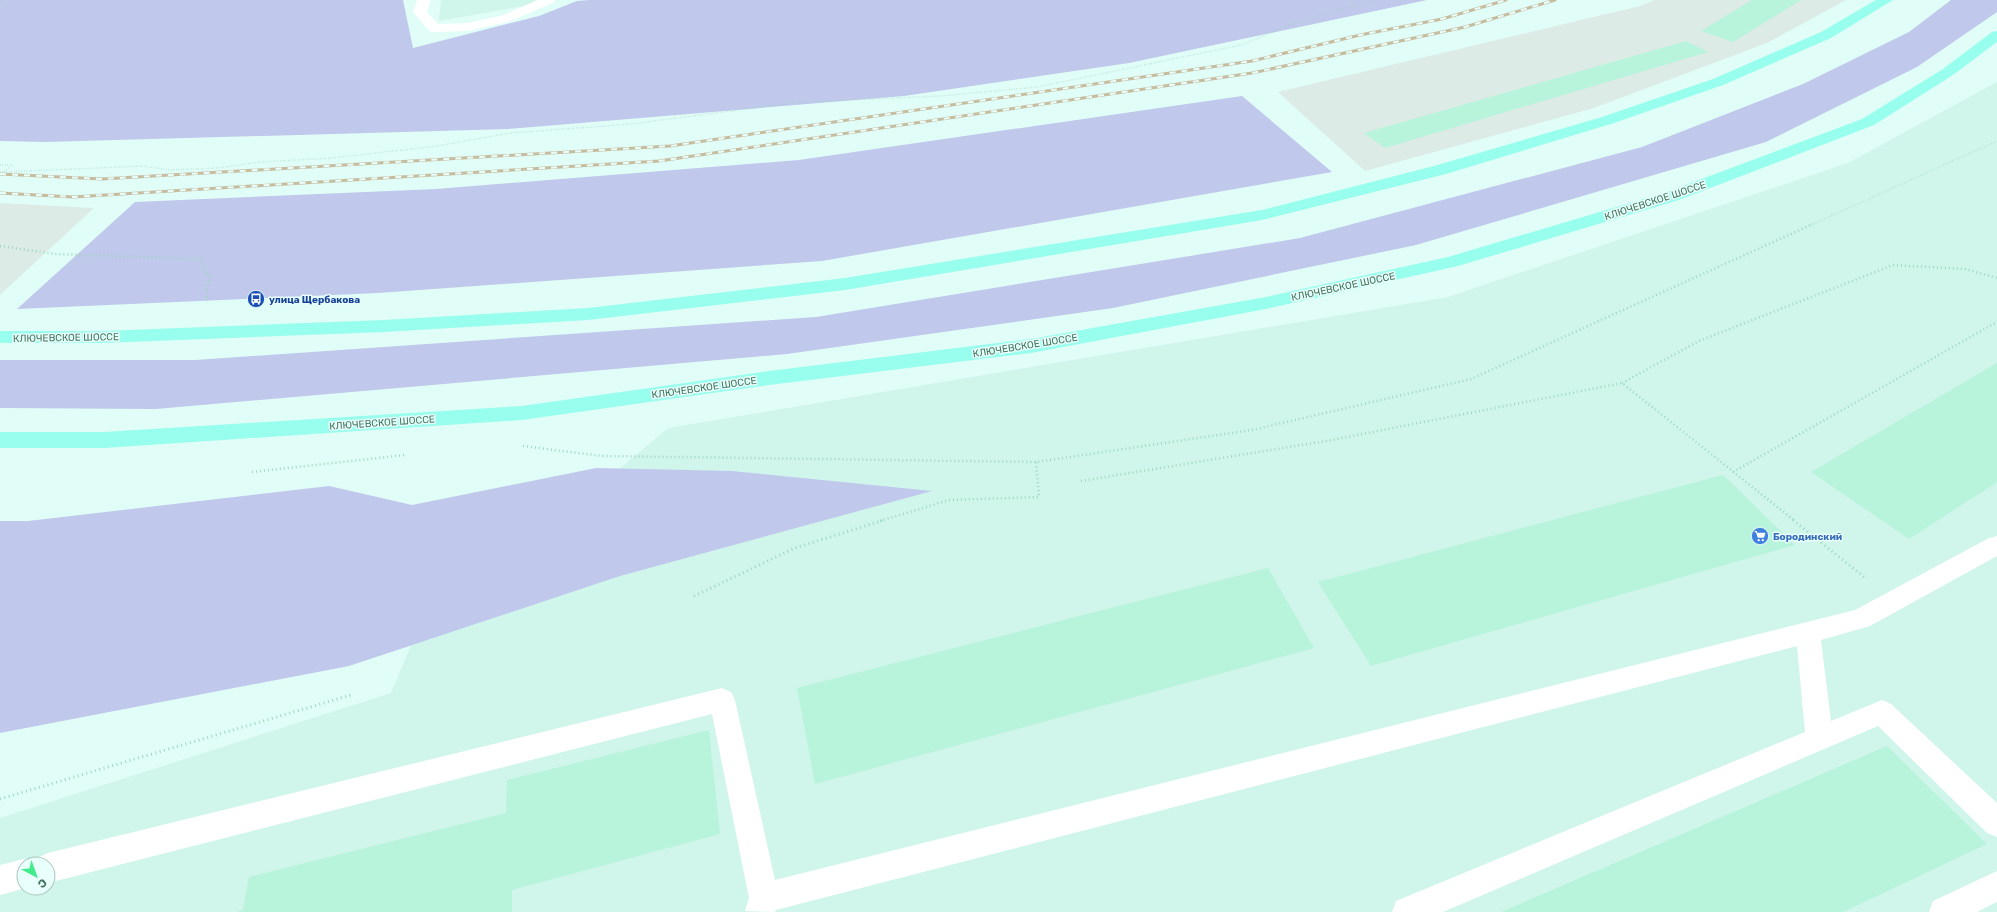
<svg xmlns="http://www.w3.org/2000/svg" width="1997" height="912" viewBox="0 0 1997 912" font-family="Rubik,sans-serif">
<style>
.residential{fill:#d0f5eb;fill-rule:evenodd}
.industrial{fill:#ddebe7}
.green{fill:#c0c8eb}
.building{fill:#b8f3dc}
.lines{fill:none;stroke-linecap:round;stroke-linejoin:round}
.path-far2{stroke:#9cd8bf;stroke-width:1.5;stroke-dasharray:0.5 2;stroke-linecap:butt}
.path-far1{stroke:#9cd8bf;stroke-width:2.5;stroke-dasharray:1 3;stroke-linecap:butt}
.path{stroke:#9cd8bf;stroke-width:3;stroke-dasharray:1 3.5;stroke-linecap:butt}
.minor{fill:#fff;fill-rule:evenodd}
.major{fill:#98feed;fill-rule:evenodd}
.rail-casing{stroke:#c6bca0;stroke-width:3}
.rail{stroke:#e8fffb;stroke-width:2;stroke-dasharray:6;stroke-linecap:butt}
.labels{text-anchor:middle;stroke-width:3;stroke-linejoin:round;paint-order:stroke}
.street-label{font-size:10px;fill:#477561;stroke:#e8fffb}
.transit-label{font-size:10px;font-weight:bold;fill:#164399;stroke:#e8fffb;text-anchor:start}
.shop-label{font-size:10px;font-weight:bold;fill:#366cbe;stroke:#e8fffb;text-anchor:start}
</style>
<rect width="100%" height="100%" fill="#e1fdf8"/>
<!-- residential -->
<path class="residential" d="M441,0H558L439,21Z
M1997,82V912H0V818L391,693L412,643L668,428L1448,297L1848,163ZM24,864H48V888H24Z"/>
<!-- industrial -->
<path class="industrial" d="M1655,0H1846L1767,43L1594,108L1365,171L1278,92L1640,6Z
M0,203L94,208L0,295Z"/>
<!-- green -->
<path class="green" d="M0,0H403L413,48L539,16L577,1L590,0H1427L1129,63L904,96L508,129L45,142L0,141Z
M1951,0H1997V12L1917,67L1766,142L1416,245L1113,308L787,354L156,409L0,408V360H195L816,317L1300,238L1642,147L1803,84L1909,32Z
M1242,96L1332,172L822,261L378,293L17,309L135,202L436,189L799,160Z
M596,468L732,471L932,491L620,576L349,666L0,733V521H28L329,486L412,505Z"/>
<!-- building -->
<path class="building" d="M1752,0H1801L1733,42L1701,31Z
M1686,41L1708,52L1385,148L1364,133Z
M1997,363V482L1909,539L1811,472Z
M1723,475L1795,545L1371,666L1318,582Z
M1268,568L1314,648L815,784L797,688Z
M709,730L720,834L512,890V912H236L243,910L249,877L506,813L507,780Z
M1887,746L1987,844L1843,912H1501Z"/>
<g class="lines">
<!-- path-far2 -->
<path class="path-far2" d="M0,3L4,0
M0,165H12
M0,172H4L13,165
M4,172L143,166L169,170L217,168L261,162L332,158L437,146L510,133L631,124L799,102L940,96L1037,87L1241,45L1302,20L1375,0
M1811,225L1997,141"/>
<!-- path-far1 -->
<path class="path-far1" d="M0,246L55,254L200,259L209,277L206,300H209
M1622,383L1699,341L1893,265L1965,269L1997,278
M523,446L602,456L1036,462L1252,430L1471,379L1813,224
M252,472L405,455
M1733,472L1997,322
M1081,481L1332,440L1622,383L1795,521
M880,521L949,500L1039,497L1036,462"/>
<!-- path -->
<path class="path" d="M1793,520L1864,577
M694,596L795,548L884,520
M0,799L351,695"/>
<!-- minor -->
<path class="minor" d="M417,0H431L427,12L438,24L468,23L504,15L537,0H555L553,3L508,22L468,31L434,32L429,31L413,12Z
M1997,536V556L1870,626L1821,640L1831,721L1882,700L1891,704L1997,803V837L1987,833L1878,726L1443,912H1392L1396,901L1805,732L1797,646L776,910L775,912L745,911L749,898L712,714L48,883V864H24V888H26L0,895V865L24,859L35,864L37,858L48,853L722,688L731,692L735,700L775,880L1855,610L1989,538Z
M1997,871V902L1977,912H1929L1933,901Z"/>
<!-- major -->
<path class="major" d="M1876,0H1893L1831,38L1723,85L1614,123L1446,174L1262,220L845,290L588,320L384,332L103,343H0V331H103L384,320L588,308L845,278L1262,210L1434,166L1602,117L1713,79L1821,32Z
M1997,31V42L1953,75L1874,125L1679,200L1458,266L1266,309L1031,353L769,385L522,420L104,448H0V432H104L522,406L769,371L1031,339L1266,297L1448,257L1667,192L1862,119L1943,69L1992,32Z"/>
<defs>
<path id="rail" d="M0,174L102,179L670,146L1252,61L1360,35L1442,19L1506,0
M0,193L73,197L659,161L1252,73L1465,27L1555,0"/>
</defs>
<!-- rail casing -->
<use href="#rail" class="rail-casing"/>
<!-- rail -->
<use href="#rail" class="rail"/>
</g>
<!-- icons -->
<defs>
<symbol id="bus-disc" viewBox="-11 -11 22 22"><circle r="9.5" fill="#1a4fb4" stroke="#e8fffb"/><path d="M-5-6H5V4H4V6H2V4H-2V6H-4V4H-5ZM-3.5-4V0h7V-4ZM-3.5 1.2v1.5H-2V1.2ZM2 1.2v1.5H3.5V1.2Z" fill="#fff"/></symbol>
<symbol id="supermarket-disc" viewBox="-11 -11 22 22"><circle r="9.5" fill="#3f7fe0" stroke="#e8fffb"/><path d="M-6-5.5h2.5l.6 2H6L4.5 2H-2.5L-4.4-4H-6ZM-1.5 3.2a1.3 1.3 0 1 0 .1 0ZM3 3.2a1.3 1.3 0 1 0 .1 0Z" fill="#fff"/></symbol>
</defs>
<g fill-rule="evenodd">
<use href="#bus-disc" x="246" y="289" width="20" height="20"/>
<use href="#supermarket-disc" x="1750" y="526" width="20" height="20"/>
</g>
<g class="labels">
<!-- street labels -->
<g class="street-label">
<text transform="translate(1655 200) rotate(-18)" y="4">КЛЮЧЕВСКОЕ ШОССЕ</text>
<text transform="translate(1343 286) rotate(-12)" y="4">КЛЮЧЕВСКОЕ ШОССЕ</text>
<text transform="translate(66 337) rotate(-1)" y="4">КЛЮЧЕВСКОЕ ШОССЕ</text>
<text transform="translate(1025 345) rotate(-9)" y="4">КЛЮЧЕВСКОЕ ШОССЕ</text>
<text transform="translate(704 387) rotate(-8)" y="4">КЛЮЧЕВСКОЕ ШОССЕ</text>
<text transform="translate(382 422) rotate(-4)" y="4">КЛЮЧЕВСКОЕ ШОССЕ</text>
</g>
<!-- transit labels -->
<g class="transit-label">
<text x="269" y="303">улица Щербакова</text>
</g>
<!-- shop labels -->
<g class="shop-label">
<text x="1773" y="540">Бородинский</text>
</g>
</g>
<!-- north arrow -->
<g transform="translate(36 876) rotate(139)"><circle r="19" fill="#e8fffb" stroke="#a8c8bd"/>
<path d="M0-3L7 15L0 10L-7 15Z" fill="#42eb8b"/>
<text y="-6" font-size="11" font-weight="bold" text-anchor="middle" fill="#477561">С</text>
</g>
</svg>
